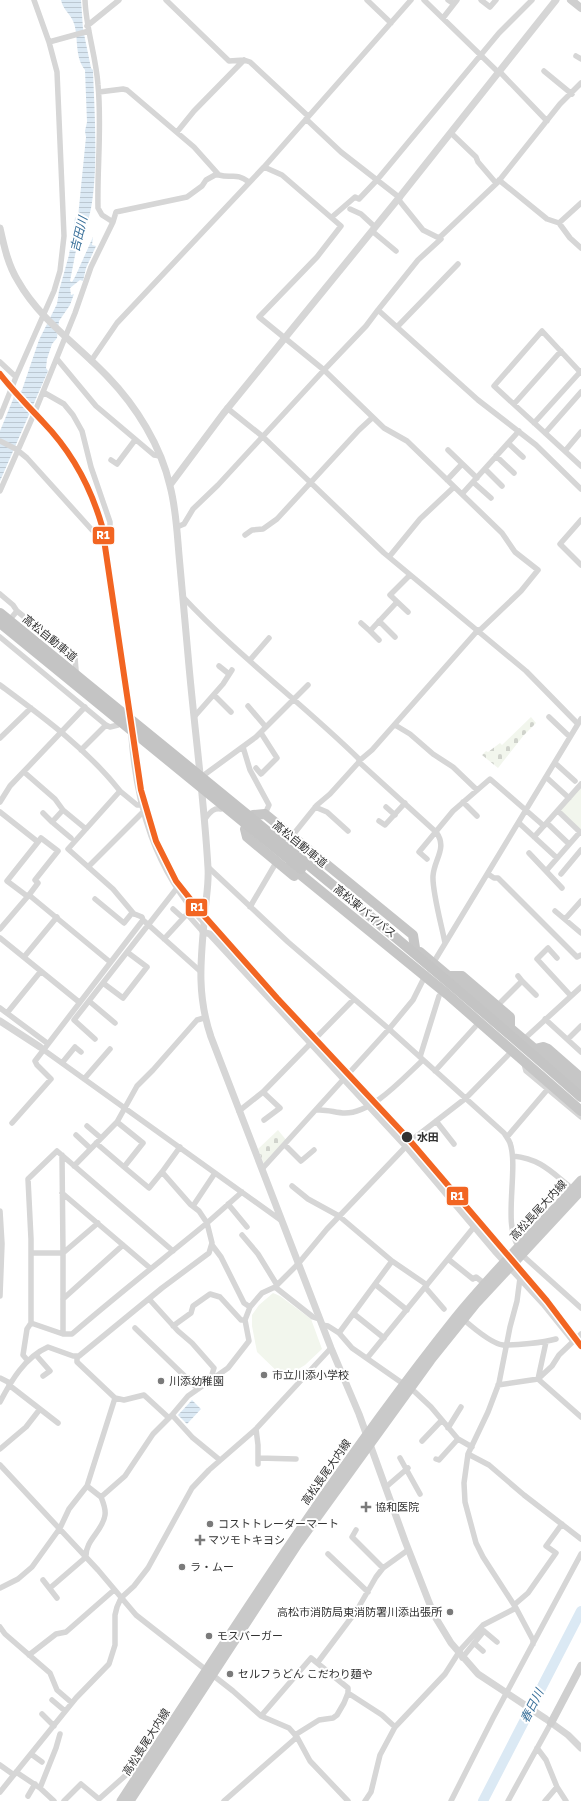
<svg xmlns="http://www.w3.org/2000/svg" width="581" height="1801" viewBox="0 0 581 1801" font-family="'Golos Text','Noto Sans JP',sans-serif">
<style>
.cemetery{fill:url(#cemetery-stones)}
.pitch{fill:#f2f6ed}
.water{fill:url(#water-rules)}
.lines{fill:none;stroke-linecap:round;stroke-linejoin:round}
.river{stroke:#dbe9f4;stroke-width:10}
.minor{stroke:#d6d6d6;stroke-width:5.5}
.tertiary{stroke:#d6d6d6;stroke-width:7}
.secondary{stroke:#cfcfcf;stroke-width:8}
.primary{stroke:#c9c9c9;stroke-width:9}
.trunk{stroke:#c6c6c6;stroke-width:10}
.motorway{stroke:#c4c4c4;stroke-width:10}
.rail-1-casing{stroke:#fff;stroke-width:9}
.rail-1{stroke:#f26522;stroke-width:6}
.stop-dot{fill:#323232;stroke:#fff;stroke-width:1.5}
.poi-dot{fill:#7a7a7a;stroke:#fff;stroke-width:1.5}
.labels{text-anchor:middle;stroke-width:4;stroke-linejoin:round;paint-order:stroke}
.street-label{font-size:11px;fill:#323232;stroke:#fff}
.stop-label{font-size:11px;font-weight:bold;fill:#323232;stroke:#fff;text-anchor:start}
.poi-label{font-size:11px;fill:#323232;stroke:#fff;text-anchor:start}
.water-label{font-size:12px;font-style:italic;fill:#39709a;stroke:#fff}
.line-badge{stroke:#fff;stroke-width:1.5}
.badge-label{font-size:11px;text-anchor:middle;font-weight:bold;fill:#fff}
</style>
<defs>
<pattern id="cemetery-stones" width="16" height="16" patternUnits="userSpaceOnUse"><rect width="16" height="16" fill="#f2f6ed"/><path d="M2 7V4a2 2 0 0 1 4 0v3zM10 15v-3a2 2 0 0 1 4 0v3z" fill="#d0d3cc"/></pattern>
<pattern id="water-rules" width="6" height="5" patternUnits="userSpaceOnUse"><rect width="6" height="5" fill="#dbe9f4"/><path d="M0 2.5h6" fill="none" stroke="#bcc8d2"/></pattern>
</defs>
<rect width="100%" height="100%" fill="#fff"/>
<!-- cemetery -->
<path class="cemetery" d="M531,717L536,723L524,735L498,768L482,755L486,751L488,752L500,743L502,745Z
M278,1130L287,1141L271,1155L264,1164L258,1149Z"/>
<!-- pitch -->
<path class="pitch" d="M580,781H581V831L559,810Z
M273,1293L280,1296L311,1319L322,1349L305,1365L284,1378L257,1352L252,1326V1315L259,1305Z"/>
<!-- water -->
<path class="water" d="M61,0H81L83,29L91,68L93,70C94,108 103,215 78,240L70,281L72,282L75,277L93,237L92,245L96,246L86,268L83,281L80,280L70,288L71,295L74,294L70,305L59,321L57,338L52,344L47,359L46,368L48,371L0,481V431L14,397L22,390L39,340L57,304L59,291L69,255L75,218L78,217L86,137L85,131L87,122L85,70C73,55 80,33 72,19C68,12 63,9 61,0Z
M192,1400L201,1409L187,1424L178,1415Z"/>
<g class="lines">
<!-- river -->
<path class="river" d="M483,1801L581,1611"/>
<!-- minor -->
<path class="minor" d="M85,0C86,29 96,56 98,85C102,126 97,167 98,208L102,215L113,222
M166,0L229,61L244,60L250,62L308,116
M367,0L391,23
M424,0L498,72
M448,0L454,4
M481,0L490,7L496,0
M443,18L457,0
M87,26L119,0
M49,42L89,31
M576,56L581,59
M499,71L547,121
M544,71L572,94
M99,92L123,89L127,90L194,147L219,175C232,179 236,172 249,182
M306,119L341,152L400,198
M177,132L194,111L244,60
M451,133L476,157L478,162L496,183
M264,167L282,175L341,226L317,257L259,317L324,370L366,326L378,310L478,400L536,445L581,489
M499,180L547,219L559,223L570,238L581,248
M398,199L423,230L439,238L498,182L560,104L581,83
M350,209L361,214L375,227
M332,217L355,197L359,199L377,180L499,33L532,0
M559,223L581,203
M372,231L396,251
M378,310L418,260L441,239
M397,327L458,264
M57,359L96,406L154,455L160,456
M91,361L117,323L264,167L411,0
M0,362L16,377L0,417
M581,373L542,331L494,386L581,466
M16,377L54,291L60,271L64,236L57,72L49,42L34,0
M514,404L561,351
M227,408L262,436L384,553L526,671L578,724
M534,423L581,371
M545,433L581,392
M0,441L16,449L27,458L92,530L100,534H107L110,529V522L91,467L82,431L73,415L64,404L43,392
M508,443L523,457
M448,450L477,478
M565,451L581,432
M496,456L514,473
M111,460L117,464L135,440
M485,469L502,486
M447,480L462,464
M473,482L491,498
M0,491L34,414L75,313L91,267L113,222L116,212L187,197L202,186L206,180L215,175H219
M462,494L519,431
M581,520L560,544L581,565
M177,527L184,524L193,509L218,485L324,370L384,428L407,441L502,533L515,552L538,570L521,591L479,631
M245,535L252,530L263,529L277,519L359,430L372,418
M389,557L420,519L454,487
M0,594L13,605L17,611L12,617
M183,597C237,655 302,703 359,759V762L436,832C448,848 434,859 433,876C432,891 442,927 445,943
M17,611L75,658L76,670
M408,612L390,595L410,575
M379,621L395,637
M361,623L370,631L397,602
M370,631L379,640
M0,637L106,725L110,727L118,725
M250,660L269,638
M219,666L229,674
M0,685C43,717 87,749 120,791L68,849L113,889L134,914
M214,695L231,712
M248,706L265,726
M194,717L223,684L232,670
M549,717L570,737
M395,725L410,734L433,754L453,767L477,790
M131,735C136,806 155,870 204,923
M0,738L31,708
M243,747L250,770L269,805L265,814
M81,750L104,727
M359,761L372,750L478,630
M555,763L575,781
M256,768L261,774L277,758L261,733
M24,772L55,799L63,810L86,829
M204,775L256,737L308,685
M546,777L569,798
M120,791L137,805H140
M0,802L10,786L85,707
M463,802L477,816
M315,807L327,812L348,831
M386,807L395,815
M63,810L52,822L71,838
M558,811L581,833
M0,812L38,842L7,881L27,896
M43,813L52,822
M204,820C209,814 213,807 221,809
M379,821L385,825L405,803
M519,823L557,858
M547,823L569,844
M292,836L317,805L330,794L359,762
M534,837L581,784
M529,853L562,888
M427,859L419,852L453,811L490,779L544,826
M88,867L143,812
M208,867L288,942L389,1029L504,1133C506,1136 509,1140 510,1143C519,1168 502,1227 519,1247
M546,871L580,832
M488,874L494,878H498L577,957L581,955
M561,874L581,850
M29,895L38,883L35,880L58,851L41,838L38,842
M95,899L124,923L132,913L142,917L143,920
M250,907L277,861
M173,909L183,918
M555,911L581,933
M565,919L581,901
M0,929L29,895L110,962
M0,938L79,1002
M164,939L187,914L203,932
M24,957L57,917
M557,958L548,948L537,959L571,996
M432,965L581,719
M522,981L536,995
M103,983L123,998L147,967L127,952
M89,1001L115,1023
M497,1006L522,981L518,976
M0,1008L47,1043
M7,1013L41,971
M545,1019L581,1052
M95,1039L74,1020L177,888
M568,1039L581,1026
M522,1041L581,987
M41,1048L282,1221
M420,1057L439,996
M523,1060L526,1071L581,1117
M62,1063L75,1047L81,1052
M435,1071L475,1027
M84,1079L110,1049
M263,1092L280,1108L264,1120
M317,1110C327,1109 336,1113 345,1113C373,1113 404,1077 423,1060
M239,1111L263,1092L354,999
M436,1121L454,1144
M12,1123L51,1079L37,1065L35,1061L143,920L200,971
M87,1126L101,1138
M76,1135L90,1148
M507,1137L547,1090
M96,1143L124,1167L143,1143L117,1122
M285,1145L301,1161L314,1150
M513,1156C542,1159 552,1173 574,1190
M74,1166L117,1122L137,1086L153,1070L197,1020L204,1018
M124,1167L149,1188L162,1172L190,1204L199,1211L207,1223C162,1260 116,1296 72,1334H63L31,1323V1239L28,1179L57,1151L173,1251
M262,1169L389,1029L413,1000L426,974
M162,1172L180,1147
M292,1186L308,1199L339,1216L392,1261L427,1285
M62,1193L150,1268
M228,1204L247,1227
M193,1206L215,1173
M0,1211L2,1244L0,1296
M242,1235L258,1254L277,1285
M212,1245L221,1257L244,1303L250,1307
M31,1253H63L62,1155
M521,1254L581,1308
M448,1259L473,1279L476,1277L485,1284
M520,1278L517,1301L510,1327L499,1383L488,1412L468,1454L464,1483L465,1502L476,1543L483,1557L516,1608L533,1640V1644
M376,1285L407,1310
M275,1287L313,1317L319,1319
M425,1287L444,1309
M63,1299L123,1245
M149,1299L178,1331L192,1343L214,1368L210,1381
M354,1314L384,1338
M463,1319C471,1326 492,1344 503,1345C517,1345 542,1343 556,1339
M322,1325L328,1326L339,1333L352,1348L415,1392L431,1407L458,1439L472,1447
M173,1326L191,1313L193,1306L210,1294L220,1297L241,1320H245
M135,1328L198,1389
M339,1333L392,1261
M63,1334V1253L98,1223
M546,1342L538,1379L581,1417
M36,1355L50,1371L43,1376
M77,1356V1362L115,1398L87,1486L101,1497
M368,1357L474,1227
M28,1361L23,1355L27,1329L31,1323
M0,1378L10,1383
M9,1385L58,1423
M498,1385L538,1379L552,1366L559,1355L581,1334
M115,1398L124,1400L144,1395L169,1418
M0,1402C11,1381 25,1357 48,1347L73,1356H79L162,1288L209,1253L212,1243L207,1223L242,1192
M172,1415L188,1396L228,1368L249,1341L245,1320L250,1307L262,1293L275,1287L298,1264L327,1229L413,1139L466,1098L513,1050
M448,1428L461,1407
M256,1429L258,1445V1464
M422,1441L442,1420
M0,1449L26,1427L40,1409
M468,1454L489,1465L524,1495L581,1539
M258,1458L296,1459
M400,1458L420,1494
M436,1459L439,1460L458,1439
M0,1465L98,1570L136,1615L233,1691L261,1716L289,1728L297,1737L310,1761L348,1801
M386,1487L408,1468
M356,1530L352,1537L383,1568
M328,1554L368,1592
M43,1580L57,1598
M0,1588L18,1579L32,1567L60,1528L69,1509L87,1486
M50,1588L86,1557C85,1540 103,1531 105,1515C106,1509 103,1502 101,1497L125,1476L153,1434L172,1415L192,1437L220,1460
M514,1605L528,1593L556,1553L546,1546L562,1524
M0,1627L5,1634L50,1673L57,1690L72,1703
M474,1643L483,1651
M29,1655L56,1634L66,1632L114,1590
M462,1658L484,1631L497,1642
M318,1662L357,1610L376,1577L383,1568L408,1550
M52,1700L65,1711
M42,1714L54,1726
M261,1716L311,1658L348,1688V1693L382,1715L395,1727
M295,1735L319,1720L333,1718L337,1715L344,1703L348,1693
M537,1748L546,1760L557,1787L566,1801
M31,1754L42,1762
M0,1765L14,1775
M16,1772L40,1788L54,1801
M40,1788L56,1748L60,1734
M0,1792L76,1698L109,1664L115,1645V1615L117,1607L121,1598L134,1586L148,1568L192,1488L209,1470L256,1429L331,1348
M28,1796L35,1784
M64,1801L81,1784L99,1799L144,1759L147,1760
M224,1801L297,1737
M365,1801L371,1792L380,1755L395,1727L445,1674L461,1649L483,1625L516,1608
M451,1801L493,1718L581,1554
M508,1801L551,1723
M545,1801L557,1787"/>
<!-- tertiary -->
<path class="tertiary" d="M0,228C4,246 8,265 18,281C40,320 78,345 108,377C136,406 161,446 170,486C176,508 177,532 179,555C182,588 185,622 188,655C194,726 204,797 208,868C209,883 206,898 205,912C201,957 196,993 211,1037L331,1348L359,1414L405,1541L434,1615L451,1643L478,1674L546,1719L568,1735L581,1748
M170,485L223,414L398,199L556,0
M203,932L210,934L406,1146L495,1251L544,1304L573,1340
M0,1021L40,1047"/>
<!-- secondary -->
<path class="secondary" d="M571,0L581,8
M551,1723L581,1666"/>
<!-- primary -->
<path class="primary" d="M121,1801C228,1637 333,1471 455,1318C494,1270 539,1226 581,1180
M130,1801L298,1544L431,1360L476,1304L581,1191"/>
<!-- trunk -->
<path class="trunk" d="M253,815L265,814L413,935L415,948
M245,829L247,837L294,876
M290,866L447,994L581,1111
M420,952L581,1088
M449,976H462L510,1017V1027
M535,1049L543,1047L548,1049L581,1078"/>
<!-- motorway -->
<path class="motorway" d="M0,613C195,772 392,930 581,1097
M0,623L301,869"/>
<defs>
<path id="rail-1" d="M0,374C13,391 29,407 43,422C71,451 91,488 102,526L141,790L156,841L176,881L199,910L277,998L405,1135L547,1301L581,1346"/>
</defs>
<!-- rail-1 casing -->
<use href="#rail-1" class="rail-1-casing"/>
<!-- rail-1 -->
<use href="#rail-1" class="rail-1"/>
</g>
<!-- markers -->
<circle class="stop-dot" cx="407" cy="1137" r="6"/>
<g class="poi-dot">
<circle cx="264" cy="1375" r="4"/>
<circle cx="161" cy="1381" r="4"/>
<path d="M364 1501h4v4h4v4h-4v4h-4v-4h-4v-4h4z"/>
<circle cx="210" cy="1524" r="4"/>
<path d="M198 1534h4v4h4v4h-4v4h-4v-4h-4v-4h4z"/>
<circle cx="182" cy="1567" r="4"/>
<circle cx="450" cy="1612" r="4"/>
<circle cx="209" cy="1636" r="4"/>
<circle cx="230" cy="1674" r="4"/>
</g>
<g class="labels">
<!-- street labels -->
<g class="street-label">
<text transform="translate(50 638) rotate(39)" y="4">高松自動車道</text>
<text transform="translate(300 844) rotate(39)" y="4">高松自動車道</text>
<text transform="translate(365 911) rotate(39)" y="4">高松東バイパス</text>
<text transform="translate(538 1210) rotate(-47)" y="4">高松長尾大内線</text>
<text transform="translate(326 1472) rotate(-55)" y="4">高松長尾大内線</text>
<text transform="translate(146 1742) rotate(-57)" y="4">高松長尾大内線</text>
</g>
<!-- stop labels -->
<g class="stop-label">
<text x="417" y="1141">水田</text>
</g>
<!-- poi labels -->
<g class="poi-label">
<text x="272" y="1379">市立川添小学校</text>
<text x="169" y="1385">川添幼稚園</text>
<text x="375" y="1511">協和医院</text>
<text x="218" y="1528">コストトレーダーマート</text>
<text x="208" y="1544">マツモトキヨシ</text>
<text x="190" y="1571">ラ・ムー</text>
<text x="442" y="1616" text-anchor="end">高松市消防局東消防署川添出張所</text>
<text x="217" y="1640">モスバーガー</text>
<text x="238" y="1678">セルフうどん こだわり麺や</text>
</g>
<!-- water labels -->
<g class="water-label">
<text transform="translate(79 234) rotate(-76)" y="4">吉田川</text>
<text transform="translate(532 1706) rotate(-63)" y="4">春日川</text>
</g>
</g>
<g class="line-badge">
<rect x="92" y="526" width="23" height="19" rx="4" fill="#f26522"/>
<rect x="185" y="898" width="23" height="19" rx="4" fill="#f26522"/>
<rect x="446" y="1186" width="23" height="20" rx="4" fill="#f26522"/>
</g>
<g class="badge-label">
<text x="103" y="539">R1</text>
<text x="197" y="911">R1</text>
<text x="457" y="1200">R1</text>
</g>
</svg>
